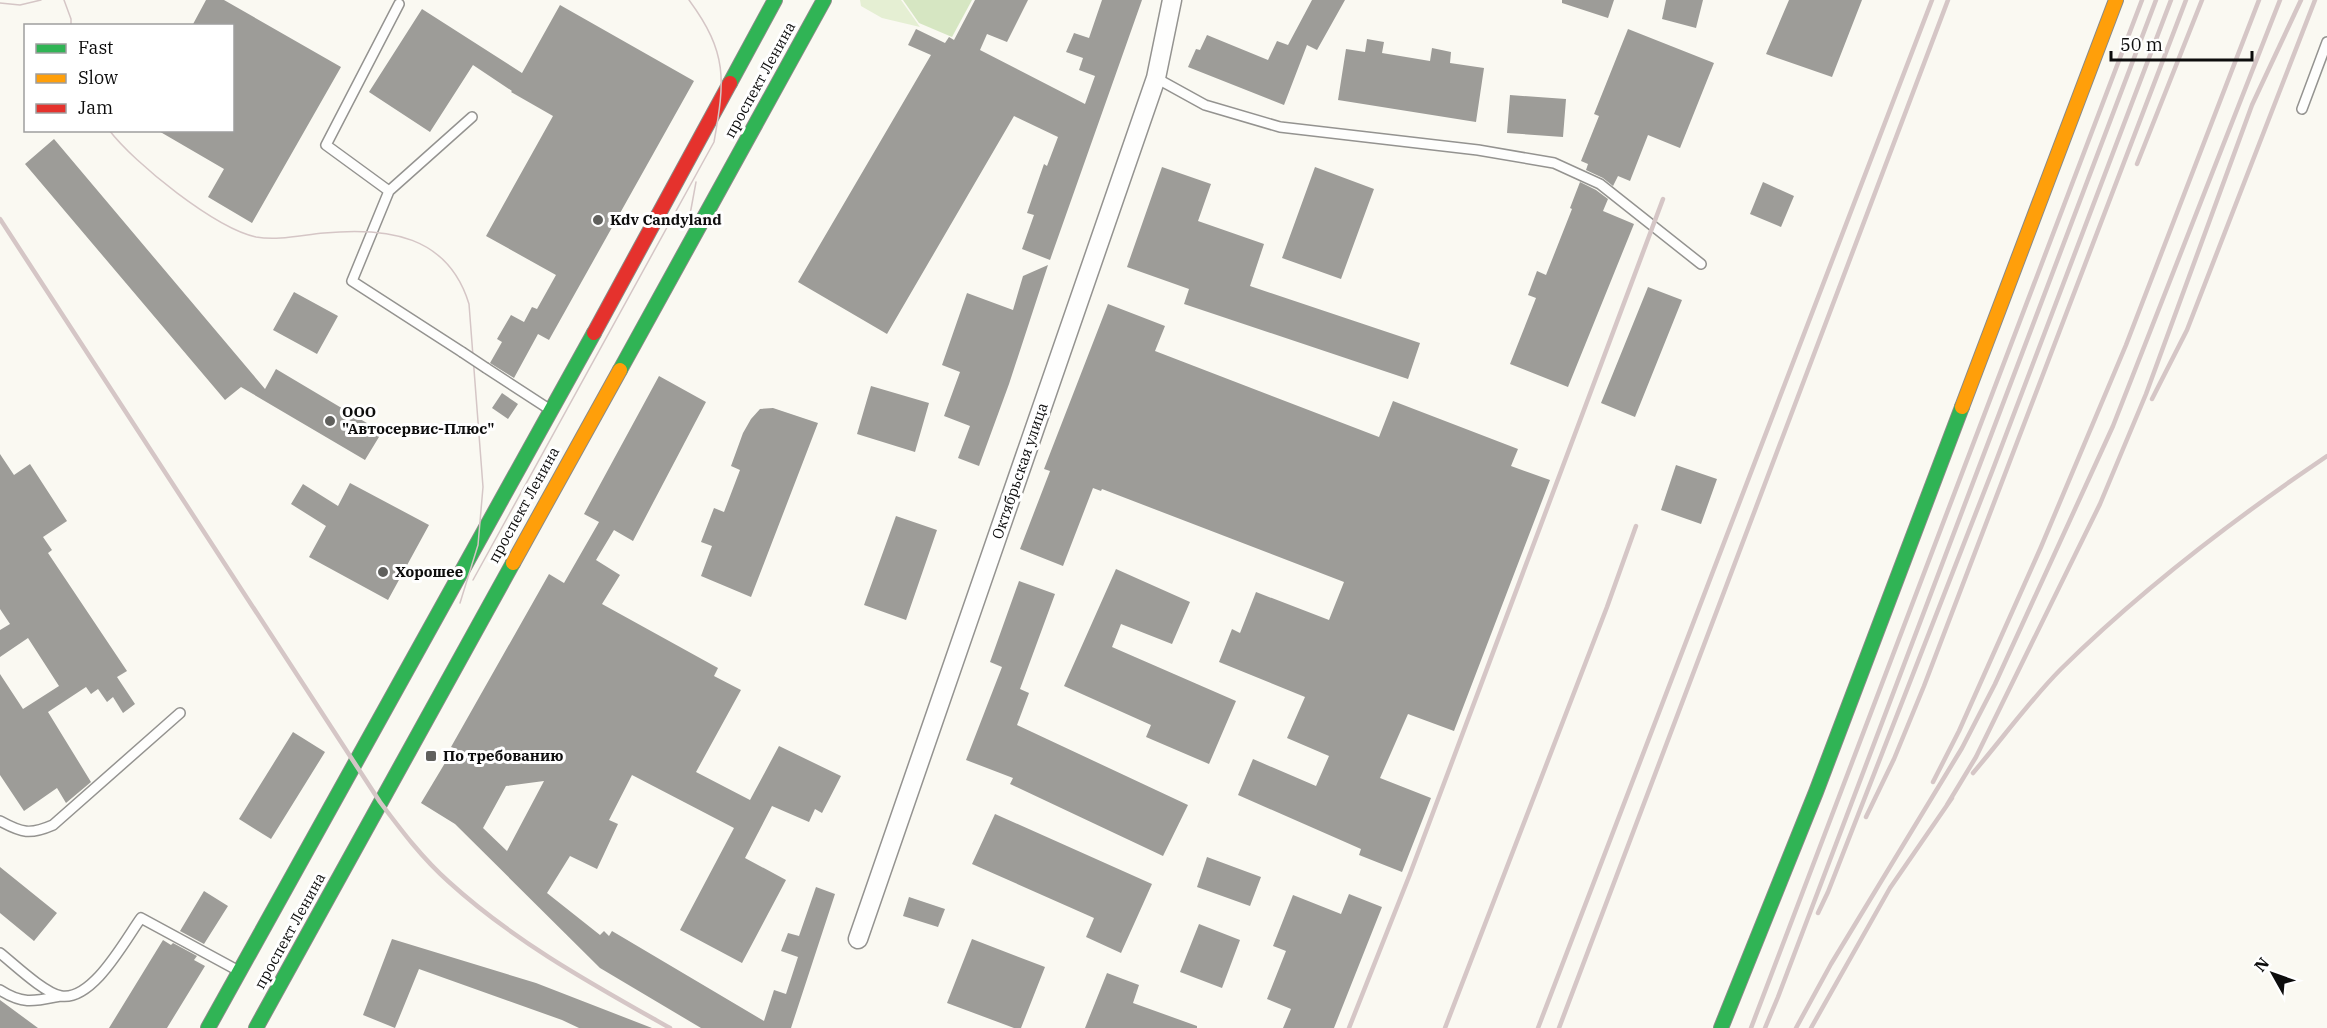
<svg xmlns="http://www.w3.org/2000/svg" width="2327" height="1028" viewBox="0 0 2327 1028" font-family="'IBM Plex Serif',serif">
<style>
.green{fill:#e5efd3}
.forest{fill:#d6e6c2}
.building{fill:#9d9c98;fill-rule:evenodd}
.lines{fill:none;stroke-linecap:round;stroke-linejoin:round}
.lane-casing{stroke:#949390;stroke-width:12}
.street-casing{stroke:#949390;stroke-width:21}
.fast-casing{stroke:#8a8a87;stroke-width:16}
.slow-casing{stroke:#8a8a87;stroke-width:16}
.jam-casing{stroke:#8a8a87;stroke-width:16}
.lane{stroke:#fefefd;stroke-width:9}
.street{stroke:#fefefd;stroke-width:18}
.fast{stroke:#30b455;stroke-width:14}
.slow{stroke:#ff9f0a;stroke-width:14}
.jam{stroke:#e5322d;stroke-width:14}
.tram{stroke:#d5c6c6;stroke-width:1.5}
.rail{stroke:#d5c6c6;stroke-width:4.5}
.lane-bridge-casing{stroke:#949390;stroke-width:12;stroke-linecap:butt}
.lane-bridge{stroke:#fefefd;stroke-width:9}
.poi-dot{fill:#60605d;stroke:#fff;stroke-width:2}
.labels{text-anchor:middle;stroke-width:6;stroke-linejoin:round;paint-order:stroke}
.street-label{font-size:15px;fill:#0d0d0d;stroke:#fff}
.poi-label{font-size:15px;font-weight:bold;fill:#0d0d0d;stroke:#fff;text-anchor:start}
</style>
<rect width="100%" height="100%" fill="#faf9f2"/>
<!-- green -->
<path class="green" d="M860,0H901L920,27L882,18L861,6Z"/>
<!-- forest -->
<path class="forest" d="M903,0H972L952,37L919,23Z"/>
<!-- building -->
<path class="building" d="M206,0H224L341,67L252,223L208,197L224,169L157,130H232V26H192Z
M975,0H1028L1007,42L987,34L980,50L1085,104L1095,76L1079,70L1083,58L1066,52L1074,33L1089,38L1102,0H1142L1050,260L1022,249L1034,215L1027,213L1044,164L1047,166L1058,137L1014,116L887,334L798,282L931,55L908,45L916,29L945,43L949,37L954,40Z
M1312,0H1345L1317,50L1307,45L1284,105L1188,67L1196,49L1200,50L1207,35L1268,60L1277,41L1288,45Z
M1562,0H1614L1608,18L1562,3Z
M1666,0H1703L1696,28L1662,19Z
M1789,0H1862L1832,77L1766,54Z
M560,5L694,81L549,340L538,334L514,378L490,363L502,342L497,339L511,315L524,322L532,307L537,309L556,275L486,236L553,116L511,92L512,91L473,65L430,132L369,92L422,9L522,73Z
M1628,29L1714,63L1680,148L1648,135L1630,181L1618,176L1613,186L1603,178L1586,170L1588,164L1581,161L1599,116L1594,114Z
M1367,39L1384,42L1382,53L1430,61L1432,48L1451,52L1450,63L1484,68L1476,122L1338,100L1346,49L1365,52Z
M1510,95L1566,99L1563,137L1507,133Z
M54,139L265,389L276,369L382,432L365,460L241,387L225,400L25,164Z
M1162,167L1211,184L1198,221L1264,244L1250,286L1420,343L1408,379L1184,304L1189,289L1127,267Z
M1315,167L1374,189L1341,279L1282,258Z
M1580,182L1596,190L1608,199L1603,211L1634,224L1568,387L1510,364L1536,298L1528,295L1537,271L1546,275L1572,209L1570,208Z
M1763,182L1794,196L1781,227L1750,214Z
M1048,265L1009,384L979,466L958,458L970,426L944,416L960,372L942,365L967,293L1013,310L1023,276Z
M1648,287L1682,300L1635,417L1601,403Z
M294,292L338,316L317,354L273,330Z
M1108,304L1165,326L1155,351L1379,437L1393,401L1518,449L1511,466L1550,480L1454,731L1408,714L1380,778L1431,798L1402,872L1359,855L1361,849L1238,795L1253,759L1316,786L1329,756L1287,738L1305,697L1219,662L1232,629L1240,633L1256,592L1329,620L1344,582L1102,489L1101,491L1093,488L1063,566L1020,549L1050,471L1044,469Z
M659,376L706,402L633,541L614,530L596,560L620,575L602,604L718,668L714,676L741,690L696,772L750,800L779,746L841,776L822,813L815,809L809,822L772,806L745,858L786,880L742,963L680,930L734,828L632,775L609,820L618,824L597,869L570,856L547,893L600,935L604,931L609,936L612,931L764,1021L774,990L786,994L798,957L781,951L788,933L799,936L816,887L835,894L791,1028H701L600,968L455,824L421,803L454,748L451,747L549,574L564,583L599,522L584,514ZM544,781L507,851L483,828L506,786Z
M871,386L929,403L915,452L857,434Z
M502,393L518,404L508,419L492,408Z
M773,408L818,423L751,597L701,576L712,546L701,542L714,508L724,512L740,470L731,466L743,433L751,419L760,409Z
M0,454L14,475L30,464L67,521L43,537L52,550L48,553L127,671L117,677L135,704L123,713L113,697L107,702L98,689L91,694L86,687L48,712L91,782L66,803L57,788L24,811L0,775V674L23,709L59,686L28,638L0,657V630L10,624L0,609Z
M1676,465L1717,479L1701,524L1661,510Z
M350,483L429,525L388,600L309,557L326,526L291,504L303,484L338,506Z
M896,516L937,530L906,620L864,605Z
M1116,569L1190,602L1172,644L1121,624L1112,647L1236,701L1209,764L1146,737L1151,725L1064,686Z
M1019,581L1055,594L1020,689L1029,693L1017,725L1188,805L1163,856L1010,784L1013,778L966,760L1002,667L990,662Z
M293,732L325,752L271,839L239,819Z
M995,814L1152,884L1121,953L1086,937L1094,918L972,864Z
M1207,857L1261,877L1250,906L1197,887Z
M0,867L57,913L34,941L0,913Z
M204,891L228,906L204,944L180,931Z
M1349,894L1382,907L1334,1028H1283L1291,1009L1267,999L1286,951L1273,946L1293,895L1341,914Z
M909,897L945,909L938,927L903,916Z
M1199,924L1240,940L1222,988L1180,972Z
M392,939L536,983L652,1028H579L562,1020L419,969L395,1028L363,1015Z
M972,939L1045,967L1021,1028H1014L947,1003Z
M163,940L171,945L173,943L197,956L194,960L205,966L167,1028H109Z
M1107,973L1139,985L1133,1003L1197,1026V1028H1085Z
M0,1000L38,1028H0Z"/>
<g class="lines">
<defs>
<path id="lane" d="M399,4L326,145L389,191L352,281L462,352
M1156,78L1205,105L1280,127L1478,150L1554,163L1600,184L1701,264
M2302,109L2327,42
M389,191L472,117
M486,368L549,409
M0,821C22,833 30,835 53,825L180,713
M0,953C14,964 44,993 61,996C93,1001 125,940 141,918L237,970
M0,990C23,1005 35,1001 60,996"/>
<path id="street" d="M858,939L1156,78L1172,0"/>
<path id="fast" d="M730,83L775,0
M620,370L824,0
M208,1028C336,796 467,565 594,333
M256,1028L513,563
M1721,1028L1816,792L1962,407"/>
<path id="slow" d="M1962,407L2116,0
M513,563L620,370"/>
<path id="jam" d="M594,333L730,83"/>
</defs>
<!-- lane casing -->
<use href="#lane" class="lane-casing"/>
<!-- street casing -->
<use href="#street" class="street-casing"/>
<!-- fast casing -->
<use href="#fast" class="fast-casing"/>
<!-- slow casing -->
<use href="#slow" class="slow-casing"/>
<!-- jam casing -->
<use href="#jam" class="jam-casing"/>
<!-- lane -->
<use href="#lane" class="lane"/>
<!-- street -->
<use href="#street" class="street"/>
<!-- fast -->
<use href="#fast" class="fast"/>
<!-- slow -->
<use href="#slow" class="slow"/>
<!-- jam -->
<use href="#jam" class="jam"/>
<!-- tram -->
<path class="tram" d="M64,0L71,19V26
M0,3L20,5L41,0
M109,130C135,164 215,228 256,237C278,241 302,235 324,233C387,227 448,235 469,304L483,487L478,545L460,603
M689,220L696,182
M473,580L714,142C725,80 728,53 689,0"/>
<!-- rail -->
<path class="rail" d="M2137,164L2202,0
M0,219L380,802C401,830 422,858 449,882C515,942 592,984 670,1028
M2152,399L2187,330L2315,0
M1973,773C2002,739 2031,699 2061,669C2142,589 2234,519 2327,456
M1933,782L1959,731L2041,547L2126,345L2259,0
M1947,805L1976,757L2100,504L2146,394L2252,105L2301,0
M1866,817L1894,759L1924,686L2186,0
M1818,913L1828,892L1993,469L2171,0
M1349,1028L1410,874L1663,199
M1445,1028L1607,607L1636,526
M1538,1028L1932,0
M1559,1028L1948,0
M1751,1028L2142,0
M1765,1028L1778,997L2156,0
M1796,1028L1831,964L1962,748L1995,684L2113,426L2280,0
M1811,1028L1890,888L1952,798"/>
<defs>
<path id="lane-bridge" d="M462,352L486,368"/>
</defs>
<!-- lane-bridge casing -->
<use href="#lane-bridge" class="lane-bridge-casing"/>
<!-- lane-bridge -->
<use href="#lane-bridge" class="lane-bridge"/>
</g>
<!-- markers -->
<g class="poi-dot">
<circle cx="598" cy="220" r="6"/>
<circle cx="330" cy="421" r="6"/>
<circle cx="383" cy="572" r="6"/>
<rect x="425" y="750" width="12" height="12" rx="3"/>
</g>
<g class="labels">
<!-- street labels -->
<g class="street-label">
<text transform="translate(760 80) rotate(-61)" y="5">проспект Ленина</text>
<text transform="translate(1020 471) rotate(-71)" y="5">Октябрьская улица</text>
<text transform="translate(524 505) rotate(-61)" y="5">проспект Ленина</text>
<text transform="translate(290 931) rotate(-61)" y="5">проспект Ленина</text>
</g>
<!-- poi labels -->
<g class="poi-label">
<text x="610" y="225">Kdv Candyland</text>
<text x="342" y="417">ООО<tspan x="342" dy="17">"Автосервис-Плюс"</tspan></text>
<text x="395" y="577">Хорошее</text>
<text x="443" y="761">По требованию</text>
</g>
</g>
<!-- legend -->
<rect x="24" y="24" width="210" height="108" fill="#ffffff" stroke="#9e9e9e" stroke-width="1.5"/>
<rect x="36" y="44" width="30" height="9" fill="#30b455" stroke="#9e9e9e" stroke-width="1.5"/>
<text x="78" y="54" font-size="18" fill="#0d0d0d">Fast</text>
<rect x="36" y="74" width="30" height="9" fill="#ff9f0a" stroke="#9e9e9e" stroke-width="1.5"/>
<text x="78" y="84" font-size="18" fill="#0d0d0d">Slow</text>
<rect x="36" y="104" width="30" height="9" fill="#e5322d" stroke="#9e9e9e" stroke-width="1.5"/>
<text x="78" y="114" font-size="18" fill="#0d0d0d">Jam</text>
<!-- north arrow -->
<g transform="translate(2273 974) rotate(310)" stroke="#ffffff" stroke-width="4.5" paint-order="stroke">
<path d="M0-4.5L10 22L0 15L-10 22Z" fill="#0d0d0d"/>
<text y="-9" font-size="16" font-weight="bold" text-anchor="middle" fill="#0d0d0d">N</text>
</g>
<!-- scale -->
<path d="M2111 51v9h141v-9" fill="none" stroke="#0d0d0d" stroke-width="3"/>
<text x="2120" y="51" font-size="18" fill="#0d0d0d" stroke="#ffffff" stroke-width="4.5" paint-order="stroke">50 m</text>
</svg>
